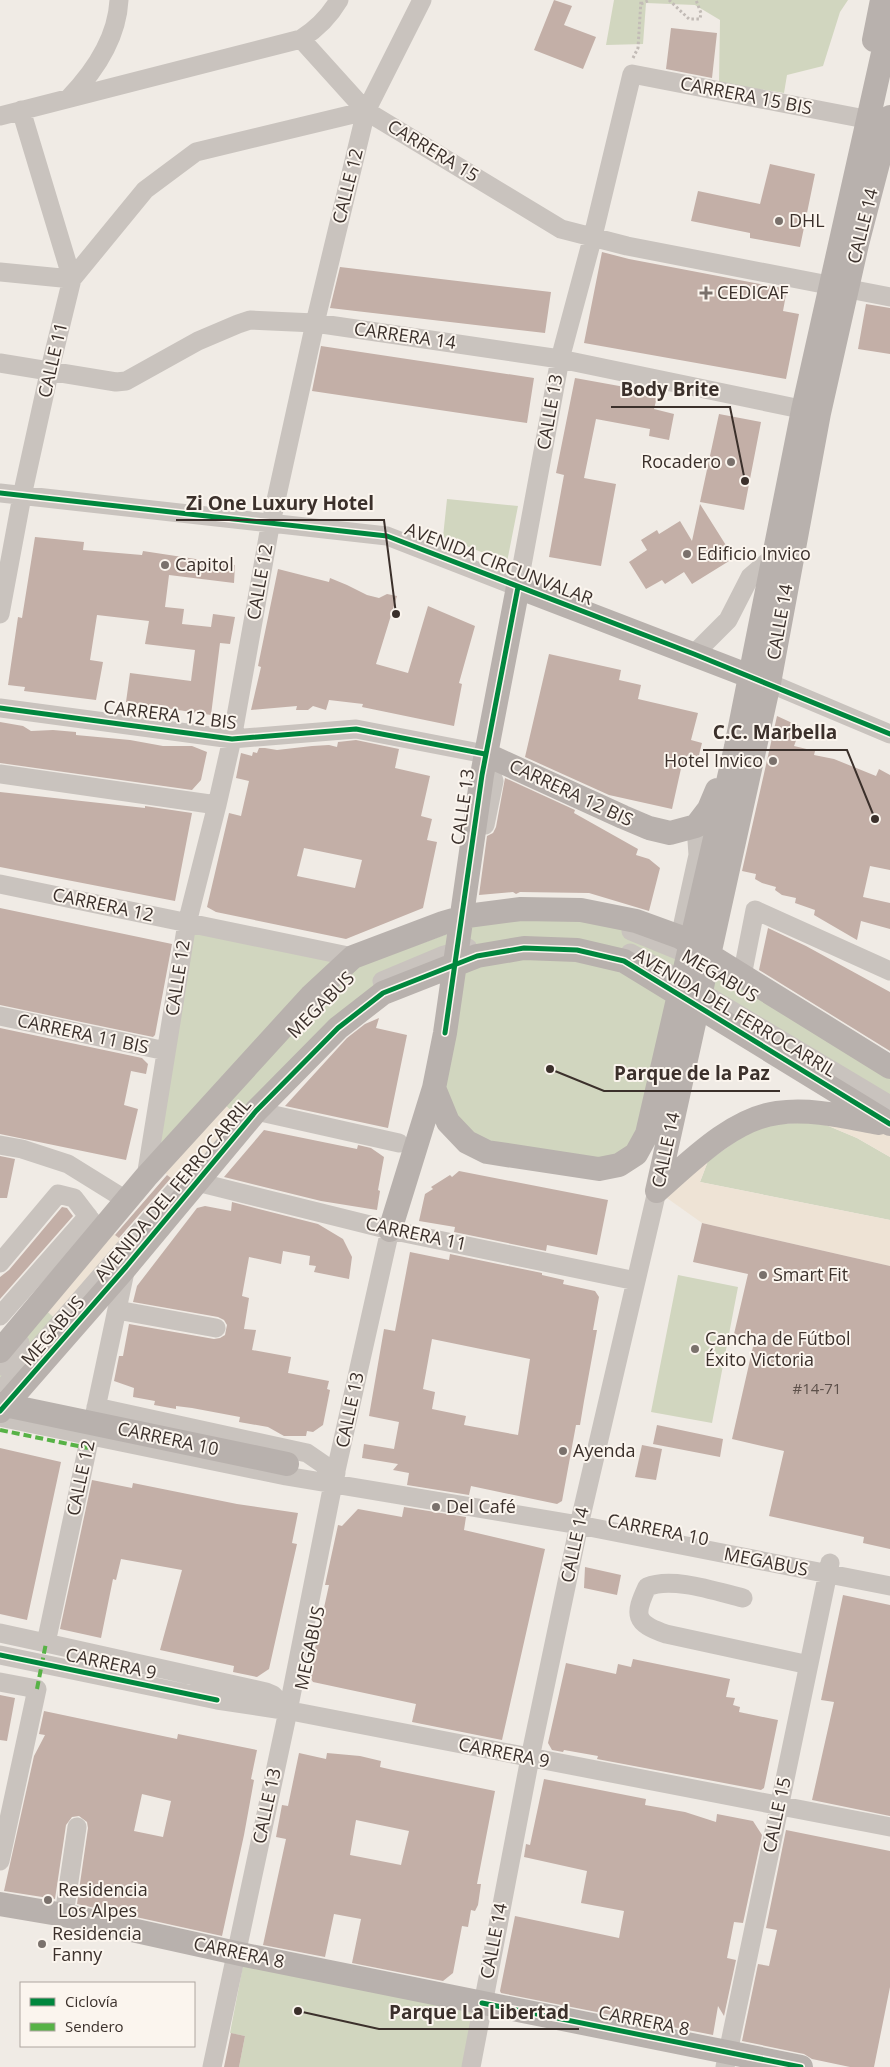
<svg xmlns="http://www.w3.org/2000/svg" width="890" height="2067" viewBox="0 0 890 2067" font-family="'Open Sans',sans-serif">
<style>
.green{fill:#d1d6bf}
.plaza{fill:#eee3d5}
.building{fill:#c3afa7;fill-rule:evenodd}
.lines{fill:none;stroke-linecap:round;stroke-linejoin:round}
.path{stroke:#c2bbb6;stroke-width:3;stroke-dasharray:2.5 2.5;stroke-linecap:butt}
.minor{stroke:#c9c3be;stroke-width:19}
.major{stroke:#b8b1ad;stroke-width:24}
.quiet{stroke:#57b246;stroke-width:4;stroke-dasharray:8 4;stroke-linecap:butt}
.cycleway-casing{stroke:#fbf5ee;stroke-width:8}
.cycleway{stroke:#00873e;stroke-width:5}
.poi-dot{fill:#7a716c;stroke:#fbf5ee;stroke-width:2}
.labels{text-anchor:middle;stroke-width:4;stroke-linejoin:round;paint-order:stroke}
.number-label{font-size:15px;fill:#5d504a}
.street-label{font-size:18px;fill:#3b302b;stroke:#fbf5ee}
.poi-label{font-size:18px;fill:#3b302b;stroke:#fbf5ee;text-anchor:start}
.leader{fill:none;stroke:#3b302b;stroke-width:2}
.callout-dot{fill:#3b302b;stroke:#fbf5ee;stroke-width:2}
.callout-label{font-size:19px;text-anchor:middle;font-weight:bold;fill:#3b302b;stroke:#fbf5ee;stroke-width:4;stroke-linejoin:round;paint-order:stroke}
</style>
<rect width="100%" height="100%" fill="#f0ebe5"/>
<!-- green -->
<path class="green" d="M614,0H848L840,12L823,66L787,75L784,93L719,83L720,20L695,5L646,3L643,44L606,45Z
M447,499L518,506L507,562L443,537Z
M522,919L580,920L633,931L680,951L890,1079V1105L627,951L444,955L238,1117L226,1106L317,1004L360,966L469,926Z
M187,923L353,957L146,1177Z
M577,950L679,993L647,1134L619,1165L487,1152L434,1088L453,964Z
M819,1122L857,1138L890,1157V1220L700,1182L708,1161L759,1125Z
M678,1275L738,1287L712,1423L651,1412Z
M47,1311L60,1323L0,1392V1366Z
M245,1955L477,2002L471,2067H239L245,2036L230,2033Z"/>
<!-- plaza -->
<path class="plaza" d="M226,1106L238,1117L179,1185L165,1173Z
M818,1112L890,1125V1157L857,1138L819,1122L790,1119H775L759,1125L727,1143L708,1161L700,1182L890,1220V1266L702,1223L657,1191L693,1159L723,1136L749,1122L777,1113Z
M113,1233L128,1245L60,1323L47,1311Z"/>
<!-- building -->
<path class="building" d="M554,0L572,6L564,25L596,37L583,69L534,50Z
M671,28L717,33L712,78L666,69Z
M770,164L815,174L800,247L750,238V233L691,221L698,191L760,204Z
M602,252L629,259L787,289L783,311L799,314L786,379L584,343Z
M340,267L551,292L545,333L330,308Z
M866,304L890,308V354L858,349Z
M321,346L534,378L527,423L312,391Z
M575,378L658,393L654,409L674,414L669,440L649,436L650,429L596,419L584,478L616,484L601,566L549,557L564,475L556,473Z
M719,414L761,422L744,510L700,502Z
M700,504L734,558L692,584L684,572L665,584L662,580L646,589L629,562L647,550L641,540L657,530L659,534L680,521L692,541Z
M35,537L84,542L83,550L142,555L143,551L235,565L234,583L169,575L165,607L184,609L182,624L211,627L213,614L235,617L230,644L220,643L211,715L126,702L130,673L191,681L195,650L145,644L149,621L97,615L90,660L103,662L96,700L24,691L25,687L8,685L18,617L22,618Z
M278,569L329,582L330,578L347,585L367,595L379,598L387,594L397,596L376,664L408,673L428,606L475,626L459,683L462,684L454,726L362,707L363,704L329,700L326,710L313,706L308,710H296L297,706L251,710L261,667L258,666Z
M549,654L621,670L619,680L641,685L638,699L698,713L691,740L702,743L696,767L682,764L672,809L609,795L525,757Z
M777,716L801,727L794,746L815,751L814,755L834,759L876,776L879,769L890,775V870L870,866L863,897L890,903V929L861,921L857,940L814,915L815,910L795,903L796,898L782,895L775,890L776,887L762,883L755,879L756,874L742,871Z
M0,722L23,726L31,731L53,730L76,732V735L130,740L163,746H192L207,752L201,780L192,790L0,763Z
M356,740L399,749L395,768L430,776L421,816L432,819L427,840L437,842L423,908L346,939L216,912L207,907L229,813L241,816L249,781L236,778L241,753L252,756L253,752L257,753L259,748H265L277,750L312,746L329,745L337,747L338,742ZM304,848L362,860L355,888L297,876Z
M505,778L575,810L574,813L638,849L636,855L649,859L660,868L649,911L589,893L520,892L516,894L513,892L479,895L487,836L493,833L496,827Z
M0,792L145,808V806L192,813L175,901L0,867Z
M0,908L172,944L155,1035L153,1037L0,1005Z
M768,928L806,946L890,992V1051L759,970Z
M379,1018L376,1028L407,1035L388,1128L285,1106L347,1038L365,1024Z
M0,1028L142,1058L148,1064L146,1074L131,1071L124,1105L138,1109L126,1160L0,1134Z
M264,1130L357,1149L358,1145L371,1148L384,1157L378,1190L380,1191L377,1210L321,1201L224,1177Z
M0,1156L15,1159L7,1198H0Z
M459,1171L608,1200L597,1255L547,1245L546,1251L454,1232L455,1227L419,1221L425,1194L433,1189L431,1187L450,1175L452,1177Z
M167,1175L171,1178L119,1238L115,1235Z
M232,1202L318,1224L343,1239L352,1257L349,1279L314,1272L316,1266L309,1265L310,1256L283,1251L281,1264L249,1257L242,1296L249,1298L244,1329L256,1330L252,1350L291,1357L288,1373L329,1381L327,1389L330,1390L323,1425L313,1432L307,1431L306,1436H284L268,1427L239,1422L240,1417L192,1408L176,1406V1409L154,1405L155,1401L133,1397L134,1388L114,1381L119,1356H123L129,1324L214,1339L220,1338L225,1335L227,1325L224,1320L218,1317L133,1302L137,1286L197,1208L205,1206L231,1211Z
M62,1207L67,1208L73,1216L0,1299V1277L9,1270Z
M702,1223L890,1266V1549L863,1543L864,1537L769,1516L784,1451L732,1439L755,1338L734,1334L748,1274L693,1262Z
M410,1252L449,1260L450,1254L542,1273V1275L564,1280L563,1284L595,1291L599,1297L593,1330H597L584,1401L580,1425H576L562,1501L557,1504L471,1486L469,1495L407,1485L409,1473L393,1470L398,1464L362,1458L364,1444L394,1449L399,1422L369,1416L384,1329L395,1331ZM432,1339L530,1359L518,1435L464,1425L466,1416L432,1409L435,1392L423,1389Z
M657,1425L723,1439L720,1457L653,1444Z
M642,1445L662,1449L656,1480L635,1477Z
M0,1448L61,1462L27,1620L0,1614Z
M92,1480L132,1488L133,1483L237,1504L298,1513L292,1543L297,1544L269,1669L257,1677L233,1672L234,1666L160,1650L182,1570L121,1559L116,1580L113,1579L101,1638L60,1629Z
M404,1507L466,1517L464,1530L545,1549L502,1740L412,1722L416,1704L313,1682L309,1676L329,1585H325L338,1525L342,1526L358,1509L402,1517Z
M585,1567L621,1575L617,1595L584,1588Z
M843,1595L890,1605V1816L812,1800L834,1702L821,1700Z
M633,1659L730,1679L726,1697L735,1698L733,1705L740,1707L739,1712L778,1720L764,1788L761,1790L597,1759L598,1756L564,1750L563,1752L552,1750L548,1743L566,1663L616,1674L618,1664L631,1667Z
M0,1695L15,1698L7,1741L0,1740Z
M44,1711L177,1739L178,1734L257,1750L251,1779L254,1780L244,1835L222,1936L77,1904L88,1828L87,1822L79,1816L72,1817L66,1825L55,1899L4,1891L34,1756L45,1735L39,1734ZM142,1794L171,1801L163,1837L134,1831Z
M299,1753L326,1759L327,1753L360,1756L381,1761L380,1767L393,1770L495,1791L477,1884H481L478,1905L475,1911L471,1910L468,1927L462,1926L453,1973L443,1981L352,1963L361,1919L334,1914L325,1957L263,1945L286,1839L276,1837L282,1805L288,1806ZM356,1820L409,1831L401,1865L350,1855Z
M544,1779L646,1799L645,1805L685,1812L716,1822L717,1814L753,1821L762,1835L743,1923L734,1922L727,1958L736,1960L724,2016L718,2006L713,2035L501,1993L500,1991L515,1916L619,1938L624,1911L581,1903L587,1871L524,1857L526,1844L530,1845Z
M786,1830L890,1851V1987L874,2067H850L812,2059L804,2054L742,2041L758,1964L769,1966L777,1930L766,1928Z
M231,2033L245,2036L239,2067H224Z"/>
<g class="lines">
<!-- path -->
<path class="path" d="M669,0L689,19H700L701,13L696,0
M641,4L650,0
M633,58L638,48L641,0"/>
<!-- minor -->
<path class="minor" d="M301,39L366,111L561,229L627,246L890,297
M69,98C95,71 117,39 119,0
M0,116L301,39C317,29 329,17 339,0
M0,272L72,279
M72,279L145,190L196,152L366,111
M0,363L116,382L126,381L198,341L238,324L250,320L315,323L560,359L815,412
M0,493L387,536L518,587L560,359L593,236L632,74L860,118
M0,614L22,496L50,369L72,279L21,110
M694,654L728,620L750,577L774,556
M769,683L890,734
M0,708L232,739L356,729L485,754L494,781L485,825
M0,774L217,805
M0,884L353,957
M631,931L680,951L699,963
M680,937L698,855L696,826
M630,953L679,979L890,1105
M742,976L755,910L890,971
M382,981L444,955L468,948
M0,1016L166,1051
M256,1111L399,1143
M0,1145L22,1149L68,1164L126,1200
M146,1177L187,923L217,805L232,739L269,532L315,323L366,111L422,0
M197,1182L390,1230L636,1281
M0,1263L58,1194L74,1198L100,1232
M117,1310L216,1328
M0,1316L88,1216
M0,1366L20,1343
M0,1392L178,1187
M96,1407L307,1453L336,1473
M0,1417L286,1476L579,1525L890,1586
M743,1598C718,1592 672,1576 647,1587C634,1615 634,1623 666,1634L800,1663L808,1666
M0,1633L46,1643L126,1267
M46,1643L266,1692L273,1695L288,1711
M0,1655L217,1700L296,1712L890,1827
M0,1682L37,1689L0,1861
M64,1915L77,1827
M212,2067L288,1711L333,1484L390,1230
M471,2067L530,1758L579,1525L657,1191
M725,2067L830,1563"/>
<!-- major -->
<path class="major" d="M874,40L882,0
M485,754L623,817L649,828L670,833L696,826L709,809L717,790
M434,1088L448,1122L467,1142L487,1152L599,1169L619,1165L636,1154L647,1134L736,747L803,410L890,22
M657,1191L769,683L819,413L857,244L890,117
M657,1191C690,1162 732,1119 777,1113C811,1108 846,1117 879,1123
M390,1230L434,1088L445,1033L482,775L518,587L765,682
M0,1351L146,1177L311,996L353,957L443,923L467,916L521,909L581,910L636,921L680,937L890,1067
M0,1404L287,1464
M0,1411L126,1267L256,1111L338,1028L383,993L477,956L524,948L577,950L624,961L890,1124
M0,1904L64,1915L245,1955L801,2067"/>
<!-- quiet -->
<path class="quiet" d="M0,1430L88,1448
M37,1689L46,1643"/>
<defs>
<path id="cycleway" d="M0,493L387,536L694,654L890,734
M0,708L232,739L356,729L485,754
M445,1033L482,775L518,587
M0,1411L126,1267L256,1111L338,1028L383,993L477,956L524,948L577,950L624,961L890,1124
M0,1655L217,1700
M482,2003L801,2067"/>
</defs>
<!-- cycleway casing -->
<use href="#cycleway" class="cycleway-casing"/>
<!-- cycleway -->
<use href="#cycleway" class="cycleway"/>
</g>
<!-- markers -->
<g class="poi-dot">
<circle cx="779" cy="221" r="5"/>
<path d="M703.5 285.5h5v5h5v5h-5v5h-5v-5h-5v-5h5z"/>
<circle cx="731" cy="462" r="5"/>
<circle cx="687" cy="554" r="5"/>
<circle cx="165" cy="565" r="5"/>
<circle cx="773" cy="761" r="5"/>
<circle cx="763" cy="1275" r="5"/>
<circle cx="695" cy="1349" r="5"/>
<circle cx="563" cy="1451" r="5"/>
<circle cx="436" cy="1507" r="5"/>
<circle cx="48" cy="1900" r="5"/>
<circle cx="42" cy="1944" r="5"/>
</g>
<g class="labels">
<!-- number labels -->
<g class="number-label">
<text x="817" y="1394">#14-71</text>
</g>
<!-- street labels -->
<g class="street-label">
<text transform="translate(746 96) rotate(11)" y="6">CARRERA 15 BIS</text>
<text transform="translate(433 151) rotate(31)" y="6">CARRERA 15</text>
<text transform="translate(348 186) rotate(-76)" y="6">CALLE 12</text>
<text transform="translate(863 226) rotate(-76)" y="6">CALLE 14</text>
<text transform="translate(405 336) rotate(8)" y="6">CARRERA 14</text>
<text transform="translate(53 360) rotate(-77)" y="6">CALLE 11</text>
<text transform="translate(550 412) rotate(-80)" y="6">CALLE 13</text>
<text transform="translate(499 564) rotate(21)" y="6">AVENIDA CIRCUNVALAR</text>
<text transform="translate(260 582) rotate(-80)" y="6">CALLE 12</text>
<text transform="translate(780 622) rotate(-80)" y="6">CALLE 14</text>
<text transform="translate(170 715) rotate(7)" y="6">CARRERA 12 BIS</text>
<text transform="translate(571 793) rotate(25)" y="6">CARRERA 12 BIS</text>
<text transform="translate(463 807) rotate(-82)" y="6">CALLE 13</text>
<text transform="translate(103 905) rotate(12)" y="6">CARRERA 12</text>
<text transform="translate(720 976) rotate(31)" y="6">MEGABUS</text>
<text transform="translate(178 978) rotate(-81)" y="6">CALLE 12</text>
<text transform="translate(321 1005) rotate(-45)" y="6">MEGABUS</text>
<text transform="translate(735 1013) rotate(31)" y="6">AVENIDA DEL FERROCARRIL</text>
<text transform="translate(83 1034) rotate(12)" y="6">CARRERA 11 BIS</text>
<text transform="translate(666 1150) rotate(-78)" y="6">CALLE 14</text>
<text transform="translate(173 1190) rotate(-50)" y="6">AVENIDA DEL FERROCARRIL</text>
<text transform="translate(416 1234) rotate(12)" y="6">CARRERA 11</text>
<text transform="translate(53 1331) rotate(-49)" y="6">MEGABUS</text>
<text transform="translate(350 1410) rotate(-78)" y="6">CALLE 13</text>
<text transform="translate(168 1439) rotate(12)" y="6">CARRERA 10</text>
<text transform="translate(81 1478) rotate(-78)" y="6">CALLE 12</text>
<text transform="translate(658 1530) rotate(11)" y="6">CARRERA 10</text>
<text transform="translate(575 1545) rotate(-78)" y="6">CALLE 14</text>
<text transform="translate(766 1562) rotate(11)" y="6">MEGABUS</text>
<text transform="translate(310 1648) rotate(-78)" y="6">MEGABUS</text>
<text transform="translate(111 1664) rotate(12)" y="6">CARRERA 9</text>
<text transform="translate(504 1753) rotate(11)" y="6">CARRERA 9</text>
<text transform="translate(267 1806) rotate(-78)" y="6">CALLE 13</text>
<text transform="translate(777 1815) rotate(-78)" y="6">CALLE 15</text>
<text transform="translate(494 1941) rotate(-79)" y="6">CALLE 14</text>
<text transform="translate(239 1953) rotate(12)" y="6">CARRERA 8</text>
<text transform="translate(644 2021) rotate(11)" y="6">CARRERA 8</text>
</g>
<!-- poi labels -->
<g class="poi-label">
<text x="789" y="227">DHL</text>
<text x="717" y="299">CEDICAF</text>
<text x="721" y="468" text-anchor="end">Rocadero</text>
<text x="697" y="560">Edificio Invico</text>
<text x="175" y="571">Capitol</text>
<text x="763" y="767" text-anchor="end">Hotel Invico</text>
<text x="773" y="1281">Smart Fit</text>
<text x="705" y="1345">Cancha de Fútbol<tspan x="705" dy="21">Éxito Victoria</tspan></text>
<text x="573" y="1457">Ayenda</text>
<text x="446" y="1513">Del Café</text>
<text x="58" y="1896">Residencia<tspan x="58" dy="21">Los Alpes</tspan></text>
<text x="52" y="1940">Residencia<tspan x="52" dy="21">Fanny</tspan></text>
</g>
</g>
<!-- callouts -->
<path class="leader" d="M745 481L730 407H611M396 614L384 520H176M875 819L847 750H703M550 1069L604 1091H780M298 2011L379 2029H579"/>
<g class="callout-dot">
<circle cx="745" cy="481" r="5"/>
<circle cx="396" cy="614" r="5"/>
<circle cx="875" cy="819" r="5"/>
<circle cx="550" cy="1069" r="5"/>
<circle cx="298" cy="2011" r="5"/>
</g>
<g class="callout-label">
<text x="670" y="396">Body Brite</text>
<text x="280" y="510">Zi One Luxury Hotel</text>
<text x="775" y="739">C.C. Marbella</text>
<text x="692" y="1080">Parque de la Paz</text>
<text x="479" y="2019">Parque La Libertad</text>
</g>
<!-- legend -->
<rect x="20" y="1982" width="175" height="65" fill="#fbf5ee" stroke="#aea6a0"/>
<rect x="30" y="1998" width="25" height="8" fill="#00873e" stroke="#aea6a0"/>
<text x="65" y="2007" font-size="15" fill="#3b302b">Ciclovía</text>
<rect x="30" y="2023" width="25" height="8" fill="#57b246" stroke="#aea6a0"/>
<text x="65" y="2032" font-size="15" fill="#3b302b">Sendero</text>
</svg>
